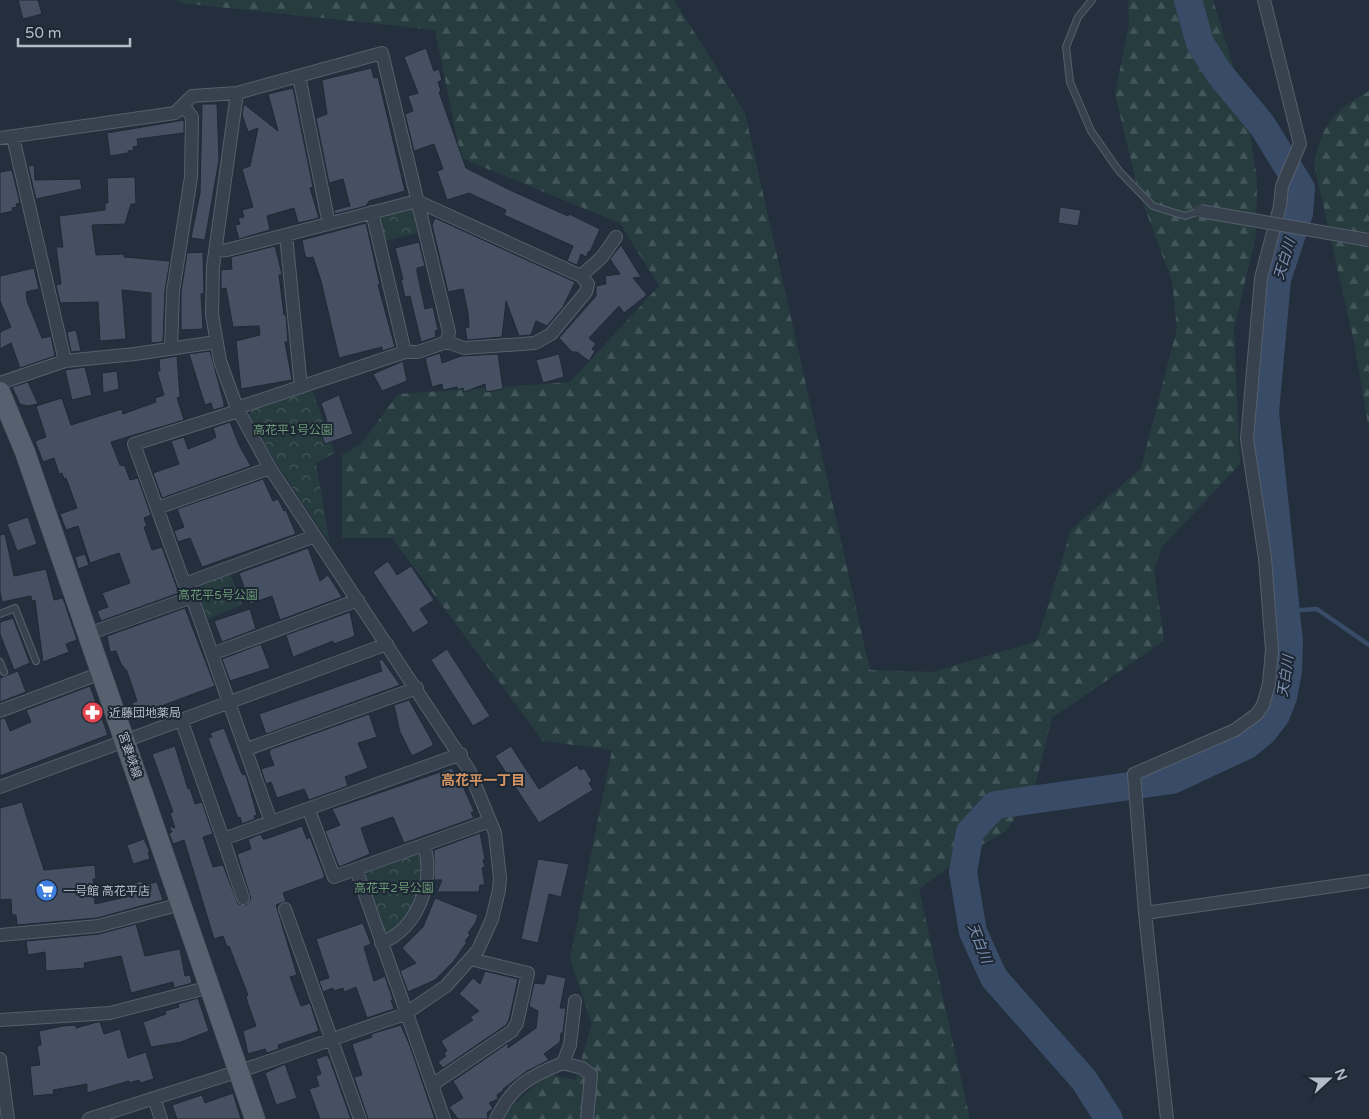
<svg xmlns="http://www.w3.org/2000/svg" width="1369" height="1119" viewBox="0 0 1369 1119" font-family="'Varela Round','Noto Sans JP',sans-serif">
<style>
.forest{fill:url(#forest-firs)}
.park{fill:url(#park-crowns)}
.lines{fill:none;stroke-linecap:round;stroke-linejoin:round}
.stream{stroke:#394c67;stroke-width:4.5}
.river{stroke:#394c67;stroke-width:28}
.building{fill:#455162;stroke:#1f2835}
.lane-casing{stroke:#565f6c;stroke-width:8}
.street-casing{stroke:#565f6c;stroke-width:14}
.primary-casing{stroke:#414a57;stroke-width:21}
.lane{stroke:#38414e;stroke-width:6}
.street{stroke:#38414e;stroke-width:12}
.primary{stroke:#56606e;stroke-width:20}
.street-bridge-casing{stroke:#565f6c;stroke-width:14;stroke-linecap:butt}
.street-bridge{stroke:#38414e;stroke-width:12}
.labels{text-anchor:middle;stroke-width:4;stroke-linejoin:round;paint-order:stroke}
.park-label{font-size:12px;fill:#6b9a76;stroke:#1d2633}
.poi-label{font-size:12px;fill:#b4bcc9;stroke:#1d2633;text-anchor:start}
.street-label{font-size:12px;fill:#b4bcc9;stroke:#1d2633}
.water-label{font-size:14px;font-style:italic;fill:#7c92b1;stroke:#1d2633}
.neighbourhood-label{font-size:14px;font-weight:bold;fill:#d59563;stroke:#1d2633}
</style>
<defs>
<pattern id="forest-firs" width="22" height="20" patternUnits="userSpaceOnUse" patternTransform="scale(1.25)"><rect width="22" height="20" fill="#263c3f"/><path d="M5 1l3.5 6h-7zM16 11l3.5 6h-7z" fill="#435659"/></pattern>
<pattern id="park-crowns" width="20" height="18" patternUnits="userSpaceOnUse" patternTransform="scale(1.25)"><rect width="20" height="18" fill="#263c3f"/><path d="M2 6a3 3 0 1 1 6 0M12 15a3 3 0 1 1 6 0" fill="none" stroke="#435659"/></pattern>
</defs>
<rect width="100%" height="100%" fill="#242f3e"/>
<!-- forest -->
<path class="forest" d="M178,0H674L745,113L870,670L933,672L1037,641L1071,530L1141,468L1177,328L1172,281L1138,190L1115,94L1129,24L1128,0H1213L1247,112L1257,180L1256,235L1234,329L1240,464L1162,547L1154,569L1164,641L1052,718L1034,790L1006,831L968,853L919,889L970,1119H502L503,1115L547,1074L575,1080L592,1024L570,959L612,750L543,741L392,538H342V455L362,443L398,394L570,382L659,286L620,223L461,158L435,30L180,3Z
M1369,91V430L1355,347L1314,164C1322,124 1334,111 1369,91Z"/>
<!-- park -->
<path class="park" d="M408,207L413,210L418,233L384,241L378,219L381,214Z
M312,390L335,453L316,463L330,544L275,461L249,415L252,409Z
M230,572L242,605L208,619L196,589L200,583Z
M419,853L424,859L418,896L409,916L388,935L383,934L363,879L366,873Z"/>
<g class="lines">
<!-- stream -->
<path class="stream" d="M1286,611L1317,609L1369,645"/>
<!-- river -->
<path class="river" d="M1109,1119L1084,1080L994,978L973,932L963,872L970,832L995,805L1172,780L1247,745L1263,732L1276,715L1283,697L1288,671L1289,642L1265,412L1277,279L1299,213L1301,188L1262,125L1219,73L1200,43L1188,0"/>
</g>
<!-- building -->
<path class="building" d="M18,0H38L42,14L23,19Z
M426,48L434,71L439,69L442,80L438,82L441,91L439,92L466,168L512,191L568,216L569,214L600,229L589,254V251L586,257L581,254L577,265L567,261L573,246L504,215L506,210L469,193L447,200L437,171L443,169L434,144L414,151L405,114L413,111L408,96L418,93L404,57Z
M371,68L374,78L378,77L405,191L369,201L366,206L335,214L334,210L350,206L343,179L329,183L316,118L327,114L322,80Z
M293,88L313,187L310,188L319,218L298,223L294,208L267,216L270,230L239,239L235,225L240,224L238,218L244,217L242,210L253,207L242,169L250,166L258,128L248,132L242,114L244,104L278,131L268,94Z
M202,104H217L219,160L205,240L191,238L200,193Z
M184,120V133L137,139L138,146L133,147L134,150L128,151V153L110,156L107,133Z
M34,165L35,180L80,179L82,189L36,199L28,166Z
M12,170L20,203L16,204L17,207L12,208L13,211L0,214V172Z
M135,177L136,204H131L125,224L92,225L96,255L124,254V257L170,261L165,291L163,342L151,343V293L122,290L126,339L100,341L98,302L60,303L57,289L56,285L61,284L56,247H63L59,216L105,210V203H108L107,178Z
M1060,207L1081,210L1078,226L1058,223Z
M435,218L575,282L563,307L547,326L536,321L531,335L519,336L506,301L502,337L467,340L465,328L469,327L468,313L463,289L448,292L432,225Z
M366,223L380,285H378L395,347L382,351V347L339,358L321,281L313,257L308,258L305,256L302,240Z
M419,242L425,266L417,268V272L425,309L433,307L438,330L435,331L436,337L421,342L410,296L405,297L401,280L403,279L395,248Z
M621,245L641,277L633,278L647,295L624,313L619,306L589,338L596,344L592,349L595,351L589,361L577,352H572L559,338L596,296V286L606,284L605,276L620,274L610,259Z
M275,246L281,270L282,275H279L284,315H286L288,342H285L292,380L241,389L236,341L260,335L259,326L233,327L226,288L221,289V270L232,269L231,257Z
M203,252L204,293L201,294L203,329L181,330V292L187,253Z
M34,268L39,289L26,292L27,301L42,338L51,336L55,356L20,368L11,343L0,349V332L11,327L0,301V276Z
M76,330L81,351L71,352L67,332Z
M210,351L224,403V407L213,410L211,403L205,405L189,354Z
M440,353L442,363L461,356L498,354L503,389L486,392L485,384L464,392L463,388L458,390L457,387L443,390L442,384L432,387L425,358Z
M559,354L564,377L543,383L536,360Z
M177,356L180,397L177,398L184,420L111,442L120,465L125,466L130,480L138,478L151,515L144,518L147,526L144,527L152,550L162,547L179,593L101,621L97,611L108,607L102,593L130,583L119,553L90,563L78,526L66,530L60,514L77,508L66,478L64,479L62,473L59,474L54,458L43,462L35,441L46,437L36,406L62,398L71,425L122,409L123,414L156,402L155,398L164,395L157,371H160L159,359Z
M403,361L407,381L382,391L373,374Z
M85,367L92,395L72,400L65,370Z
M117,371L119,389L103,393L102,373Z
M28,382L38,404L27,406L20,404L12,387Z
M339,395L353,434L325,444L320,431L327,429L324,422L327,421L321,403Z
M230,422L239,445L251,466L162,498L153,473L179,464L171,441L184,437L188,449L211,440L216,437L213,428Z
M263,479L273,501L278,499L284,511L286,510L296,534L202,567L190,538L178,542L174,531L184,527L177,509Z
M28,517L37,544L17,551L7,524Z
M5,534L14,576L46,569L54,600L63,598L77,640L66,644L69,652L43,662L35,600L32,601L31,596L2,602L0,592V535Z
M308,548L320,581L328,575L342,597L280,620L272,596L250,604L239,573Z
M85,554L89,565L78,569L75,557Z
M388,561L397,575L411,566L434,600L420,609L429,623L413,633L373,572Z
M185,608L215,686L137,715L132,703L137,701L127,671L121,664L116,651L110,652L107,636Z
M250,609L256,629L222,642L214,621Z
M350,612L355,636L334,644L333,641L293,657L286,635Z
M13,618L30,663L14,670L0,634V622Z
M261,644L270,668L230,681L222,659Z
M447,649L490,716L473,726L431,660Z
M382,659L400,685L266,734L259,714L382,671L379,661Z
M18,671L26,692L0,702V678Z
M90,686L108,735L0,776V719L5,718L10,731L31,722L26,710Z
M409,700L433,743L432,746L412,756L400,732L394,705Z
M369,714L377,737L358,743L368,768L345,777L348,786L309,800L304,789L277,798L271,782L266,784L261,769L274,765L269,752L271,749Z
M224,728L242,774L246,775L257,815L254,816L255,819L242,824L240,817L238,818L208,738L212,737L210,733Z
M175,746L188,789L190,788L195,804L202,802L213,834L203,837L213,867L223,865L238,904L246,905L251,899L237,854L251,849L248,839L261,834L263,839H266L302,826L307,839L310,837L324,874V878L283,893L286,901L276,905L297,975L290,977L301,1006L310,1003L319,1031L278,1045L279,1049L267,1053L265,1049L248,1054L243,1031L256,1026L248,1004L246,996L248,995L229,946L227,947L223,936L214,939L184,840L173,844L169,833L172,832L169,826L175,828L170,813L173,812L152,754Z
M511,746L539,789L577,765L580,770L584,768L592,781L589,783L593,790L539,823L495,756Z
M452,768L457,778L459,777L473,809L474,811L471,813L474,818L404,843L393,817L361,828L370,854L339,867L325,831L340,825L332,809Z
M22,802L44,870L95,865L96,879H93L95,904L130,896L127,885L142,881L143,885L157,882L163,900L97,918L17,925L16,915H12L11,899L0,900V808Z
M480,833L485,859L483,860L485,867L482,868L485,885H480L479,892H437L442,880H434V850Z
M144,839L150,852H148L150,859L133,864L127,845Z
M538,859L569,864L561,897L549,894L538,943L521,939Z
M435,898L478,915L476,922L468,933L470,935L465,941L467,942L454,961L435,980L408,992L400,971L416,963L402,948L423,927Z
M363,923L371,944L364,947L374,981L385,976L393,1000H391L394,1009L367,1018L356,987L344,992L343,988L334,991L333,988L323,992L319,981L329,978L316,939Z
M136,924L145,956L180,949L185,976L190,975L192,983L174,988L173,982L131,993L121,956L84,963L85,968L46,971L45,952L28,955L26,941L99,934Z
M485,971L518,979L509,1020L506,1025L443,1068L438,1062L446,1056L444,1053L447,1051L441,1041L473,1020L470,1017L479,1011L459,994L473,978L480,984Z
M547,974L566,978L560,1008H566L563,1033H561L560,1042L544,1054L549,1060L527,1071L503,1089L504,1090L497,1095L498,1099L489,1103L493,1108L487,1113L488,1119H458L449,1107L463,1098L453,1081L508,1043V1048L536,1028L538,1011L529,1006L534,983L544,984Z
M198,998L209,1031L181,1042L151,1047L143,1022L166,1014L165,1011L179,1007L178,1004Z
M97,1022H100L104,1034L120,1029L128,1058L146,1052L154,1079L140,1083L139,1080L129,1083V1081L87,1093V1084L53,1090L54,1094L33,1096L30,1066L40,1065L37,1046L41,1045L39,1031L63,1026L76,1025V1028Z
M401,1025L410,1046L435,1119H368L354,1077L362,1075L352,1044L372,1037L371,1034Z
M327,1055L330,1060L351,1119H320L309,1089L319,1086L316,1076L321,1074L316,1059Z
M285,1064L297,1098L276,1105L265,1073Z
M233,1093L241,1119H177L172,1105L202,1095L205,1103Z"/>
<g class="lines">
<defs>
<path id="lane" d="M1092,0L1078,17L1066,47L1070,82L1091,131L1119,171L1153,206L1185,216L1200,211
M0,614L15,608L36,661
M0,662L4,672"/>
<path id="street" d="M299,76L329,224
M13,137L65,361
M0,138L175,113L192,96L237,93L382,53L449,332L447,342
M372,212L405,352
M286,235L301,387
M215,251L227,250L417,201L581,276L588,284L586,292L551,334L535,343L464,348L447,342L418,352H405L237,408
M581,276L602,257L616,237
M171,349L173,291L191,177L192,117L184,106
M0,383L65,361L135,354L216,342
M238,411L134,444L184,583H187L315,536
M157,508L270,468
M187,583L271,822L461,754
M88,634L192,597
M212,654L358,600
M0,711L101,673
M181,719L223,839
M247,749L417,688
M0,787L387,644
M309,810L334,877L356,869
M243,898L223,839L271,822
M285,909L360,1119
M1145,913L1369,881
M0,935L98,926L181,904
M381,943C418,929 435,881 424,845
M0,1020L110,1013L210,987
M0,1059L8,1119
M563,1063L582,1068L591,1075L587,1119
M432,1085L512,1031L517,1023L528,973L470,959
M154,1098L161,1119
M89,1119L255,1066L405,1014L446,986L478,950L492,919L499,890L500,878L495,833L469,770L270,468L237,408L220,361L212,314L213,267L237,93
M444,1119L356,869L490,821
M496,1119C512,1086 530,1076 563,1063L570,1045L575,1001
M1167,1119L1145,913L1134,774L1235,730L1257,714L1263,705L1269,684L1272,650L1265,558L1247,439L1261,278L1280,206L1282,186L1300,144L1264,0"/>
<path id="primary" d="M0,392L25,452L255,1119"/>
</defs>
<!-- lane casing -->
<use href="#lane" class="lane-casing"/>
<!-- street casing -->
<use href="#street" class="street-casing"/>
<!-- primary casing -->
<use href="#primary" class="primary-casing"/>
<!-- lane -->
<use href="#lane" class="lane"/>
<!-- street -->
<use href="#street" class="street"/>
<!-- primary -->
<use href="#primary" class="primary"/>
<defs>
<path id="street-bridge" d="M1200,211L1369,240"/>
</defs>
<!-- street-bridge casing -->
<use href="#street-bridge" class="street-bridge-casing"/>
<!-- street-bridge -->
<use href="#street-bridge" class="street-bridge"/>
</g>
<!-- icons -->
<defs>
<symbol id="pharmacy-disc" viewBox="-11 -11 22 22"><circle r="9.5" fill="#e0444e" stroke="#1d2633"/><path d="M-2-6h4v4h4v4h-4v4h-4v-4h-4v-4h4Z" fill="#fff"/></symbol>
<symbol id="supermarket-disc" viewBox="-11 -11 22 22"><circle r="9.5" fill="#3f7fe0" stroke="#1d2633"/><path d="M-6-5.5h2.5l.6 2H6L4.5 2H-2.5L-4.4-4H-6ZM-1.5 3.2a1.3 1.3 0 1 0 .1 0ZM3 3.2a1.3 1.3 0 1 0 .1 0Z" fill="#fff"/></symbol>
</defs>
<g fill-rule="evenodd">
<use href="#pharmacy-disc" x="80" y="700" width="25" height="25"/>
<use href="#supermarket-disc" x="34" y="878" width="25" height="25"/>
</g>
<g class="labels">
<!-- park labels -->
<g class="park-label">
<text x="293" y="434">高花平1号公園</text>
<text x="218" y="599">高花平5号公園</text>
<text x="394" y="892">高花平2号公園</text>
</g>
<!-- poi labels -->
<g class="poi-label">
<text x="109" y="717">近藤団地薬局</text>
<text x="63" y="895">一号館 高花平店</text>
</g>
<!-- street labels -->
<g class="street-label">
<text transform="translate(130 755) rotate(71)" y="4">宮妻峡線</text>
</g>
<!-- water labels -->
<g class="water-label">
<text transform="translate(1284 259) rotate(-73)" y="5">天白川</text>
<text transform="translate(1285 676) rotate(-82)" y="5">天白川</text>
<text transform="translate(980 943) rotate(69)" y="5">天白川</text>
</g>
<!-- neighbourhood labels -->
<g class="neighbourhood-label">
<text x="483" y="785">高花平一丁目</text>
</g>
</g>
<!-- north arrow -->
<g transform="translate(1329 1079) rotate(69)" stroke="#1d2633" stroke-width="4" paint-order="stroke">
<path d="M0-4L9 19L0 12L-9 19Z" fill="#b4bcc9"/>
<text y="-8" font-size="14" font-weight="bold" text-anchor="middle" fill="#b4bcc9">N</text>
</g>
<!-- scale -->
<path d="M18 38v8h112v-8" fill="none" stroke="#b4bcc9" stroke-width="2.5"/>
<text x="25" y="38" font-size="15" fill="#b4bcc9" stroke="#1d2633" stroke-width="4" paint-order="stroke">50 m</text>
</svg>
